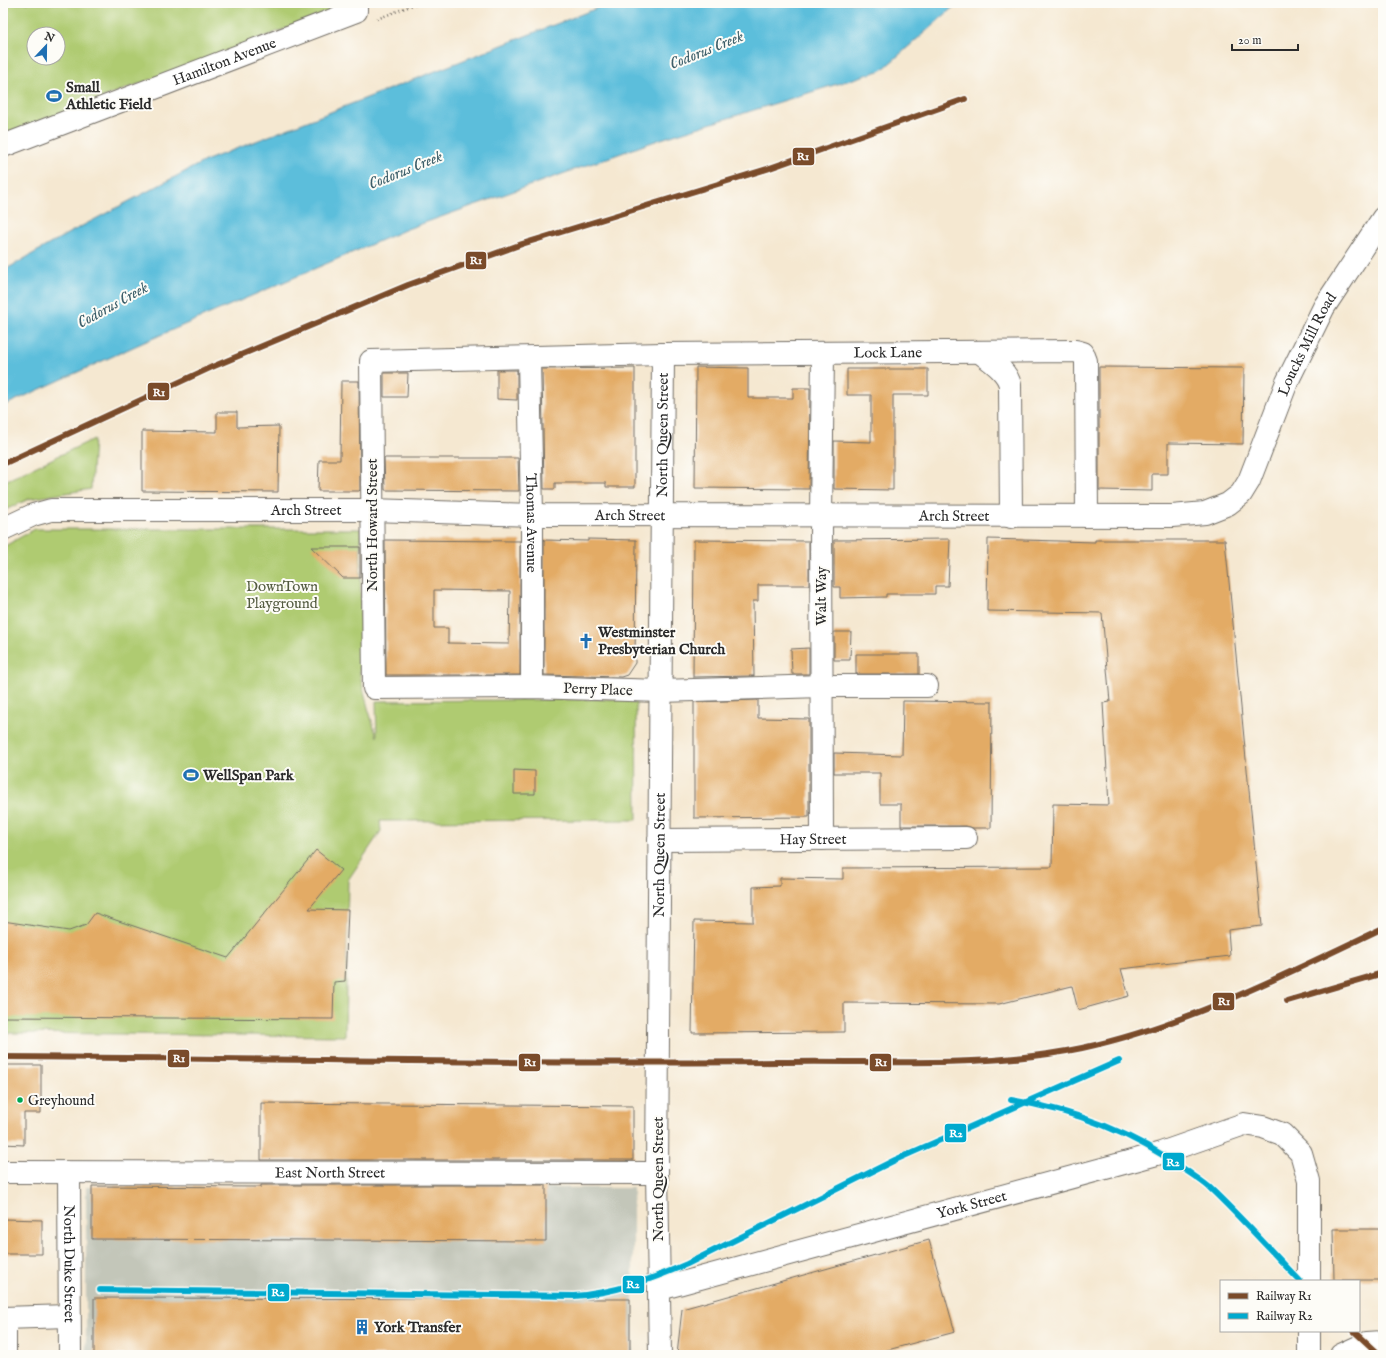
<svg xmlns="http://www.w3.org/2000/svg" width="1386" height="1358" viewBox="0 0 1386 1358" font-family="'IM FELL English',serif">
<style>
.industrial{fill:#c3c6b9}
.green{fill:#afcb71;stroke:#6d7b4e;fill-rule:evenodd}
.water{fill:#5cbedb;stroke:#447483}
.building{fill:#e3ab65;fill-rule:evenodd}
.lines{fill:none;stroke-linecap:round;stroke-linejoin:round}
.minor-casing{stroke:#726d65;stroke-width:24}
.path{stroke:#726d65;stroke-width:2.5;stroke-dasharray:1 3;stroke-linecap:butt}
.minor{stroke:#fff;stroke-width:22}
.rail-1-casing{stroke:#fdfcf7;stroke-width:9}
.rail-2-casing{stroke:#fdfcf7;stroke-width:9}
.rail-1{stroke:#7a4b2a;stroke-width:6}
.rail-2{stroke:#00a9ce;stroke-width:6}
.bus-dot{fill:#00a651;stroke:#fdfcf7;stroke-width:1.5}
.labels{text-anchor:middle;stroke-width:4;stroke-linejoin:round;paint-order:stroke}
.bus-label{font-size:14px;fill:#2b2b2b;stroke:#fdfcf7;text-anchor:start}
.street-label{font-size:15px;fill:#2b2b2b;stroke:#fdfcf7}
.poi-label{font-size:15px;font-weight:bold;fill:#2b2b2b;stroke:#fdfcf7;text-anchor:start}
.park-label{font-size:15px;fill:#535b40;stroke:#fdfcf7}
.water-label{font-size:16px;font-style:italic;fill:#3c5e69;stroke:#fdfcf7}
.line-badge{stroke:#fdfcf7;stroke-width:1.5}
.badge-label{font-size:11px;text-anchor:middle;font-weight:bold;fill:#fff}
</style>
<rect width="100%" height="100%" fill="#fdfcf7"/>
<filter id="ink" filterUnits="userSpaceOnUse"><feTurbulence type="fractalNoise" baseFrequency=".025" numOctaves="2"/><feDisplacementMap in="SourceGraphic" scale="8" xChannelSelector="R" yChannelSelector="G"/><feConvolveMatrix kernelMatrix="1 2 1 2 8 2 1 2 1" color-interpolation-filters="sRGB"/></filter>
<filter id="wash" filterUnits="userSpaceOnUse"><feTurbulence type="fractalNoise" baseFrequency=".012" numOctaves="4" result="noise"/><feDisplacementMap in="SourceGraphic" scale="16" xChannelSelector="R" yChannelSelector="G"/><feGaussianBlur stdDeviation="0.9" result="paint"/><feColorMatrix in="noise" values="0 0 0 0 0 0 0 0 0 0 0 0 0 0 0 0 0 1.4 0 .05"/><feComposite in="paint" operator="in"/></filter>
<g filter="url(#wash)">
<rect width="100%" height="100%" fill="#f5e8d1"/>
<!-- industrial -->
<path class="industrial" d="M86,1187L633,1188V1355H86Z"/>
<!-- green -->
<path class="green" d="M3,3H354L3,135ZM34,34H58V58H34Z
M94,439L91,489L29,499L3,511V482Z
M35,529H361L360,675L368,708L377,737L376,701L636,699L637,820L380,821L381,831L348,880L345,1036L3,1033V547Z"/>
<!-- water -->
<path class="water" d="M610,3H958L882,70L661,139L407,229L142,343L3,406V271L67,234L205,161Z"/>
<g id="blocks">
<!-- building -->
<path class="building" d="M696,367L748,368V398H793V388H810L809,489L695,488Z
M1099,367L1244,368L1243,444L1168,443V474H1152V491L1099,490Z
M635,368V487H606V483H555V489H544L542,369Z
M847,369H928V395H893V490L834,489V441L871,442V395H847Z
M497,370H517V400L497,399Z
M384,373H408L407,397H384Z
M341,381H359L360,490L359,491H318L319,460H340Z
M217,412H237V427L279,426L278,492L142,491V431L217,432Z
M384,458H518L519,491L385,490Z
M588,539L636,540L635,663L627,675L621,677L544,675V540L588,541Z
M950,539L948,586H935V594H886V597L840,598V587H834V540Z
M988,539L1095,542V540H1225L1262,926L1228,930L1230,956L1121,969L1129,996L1078,1010L1072,986L999,1004L844,1003V1032L692,1033L694,921L753,922V887L780,886V878L843,879V868L1052,867L1053,804L1109,805L1103,703L1110,702L1102,613L987,611Z
M385,540L520,541V675H386ZM434,590L510,591L509,644L448,643V628H434Z
M694,540L809,541V585H758V601H753L754,676L693,677Z
M311,547H360V578H343Z
M834,632H851L850,660H834Z
M809,648V674H792L791,649Z
M856,654H919V674H856Z
M758,700V718L809,719V817L694,818V702Z
M903,701L992,702L991,828H973L966,826H901V804H880V773H834V753L902,755Z
M514,770L535,771V794H514Z
M316,850L341,870L309,909L348,910L345,981L334,982L333,1019L3,1017V921L69,931L86,925L95,913L228,958Z
M3,1065H41V1113H24V1145L3,1144Z
M261,1103L633,1106V1160H261Z
M261,1185H546V1241L92,1239V1186L261,1187Z
M3,1219L42,1220V1254H3Z
M1333,1229H1383V1280H1334Z
M929,1240L955,1332L869,1355H677L682,1309Z
M94,1298L630,1299V1355H94Z"/>
</g>
</g>
<g filter="url(#ink)">
<use href="#blocks" fill-opacity="0" stroke="#726d65" stroke-width="1"/>
<g class="lines">
<defs>
<g id="minor">
<path id="s1" d="M3,146L356,11V3"/>
<path d="M981,353C992,362 1007,371 1010,385L1011,517"/>
<path id="s2" d="M529,359L532,515V687"/>
<path id="s3" d="M3,529L33,515L51,510H371L532,515L1172,516L1205,513L1228,504L1241,494L1249,481L1287,382L1324,307L1383,218"/>
<path id="s4" d="M927,686H822L661,691L532,687L374,688L371,361L663,354L1076,351L1083,353L1086,361L1087,516"/>
<path d="M822,839L821,516L823,354"/>
<path id="s5" d="M659,840L966,838"/>
<path id="s6" d="M3,1172L657,1173"/>
<path id="s7" d="M69,1173L70,1355"/>
<path id="s8" d="M660,1289L1161,1153L1244,1124L1263,1127L1282,1134L1301,1153L1309,1181V1281"/>
<path d="M3,1318L69,1316"/>
<path d="M1309,1331V1355"/>
<path d="M5,1355V1318"/>
<path id="s9" d="M660,1355L657,1173L663,354"/>
<path d="M1341,1355L1367,1343L1383,1342"/>
</g>
</defs>
<!-- minor casing -->
<use href="#minor" class="minor-casing"/>
<!-- path -->
<path class="path" d="M377,19L418,3"/>
<!-- minor -->
<use href="#minor" class="minor"/>
<defs>
<path id="rail-1" d="M3,464L212,367L408,285L522,244L767,169L965,99
M1287,1001L1383,973
M3,1057C262,1058 521,1065 779,1062C880,1060 983,1069 1082,1048C1185,1026 1288,973 1383,928
M1354,1331L1380,1355"/>
<path id="rail-2" d="M1011,1100C1074,1110 1135,1134 1187,1171C1194,1176 1202,1181 1209,1187C1241,1217 1270,1250 1300,1281
M100,1290L574,1296C615,1293 650,1280 687,1264L895,1160L1119,1061"/>
</defs>
<!-- rail-1 casing -->
<use href="#rail-1" class="rail-1-casing"/>
<!-- rail-2 casing -->
<use href="#rail-2" class="rail-2-casing"/>
<!-- rail-1 -->
<use href="#rail-1" class="rail-1"/>
<!-- rail-2 -->
<use href="#rail-2" class="rail-2"/>
</g>
</g>
<!-- icons -->
<defs>
<symbol id="stadium-bare" viewBox="-9 -9 18 18"><path d="M0-5a6.5 5 0 1 0 0 10a6.5 5 0 1 0 0-10ZM-3.5-1.8h7v3.6h-7Z" fill="#1f6fb2" stroke="#fdfcf7" stroke-width="2.5" paint-order="stroke"/></symbol>
<symbol id="church-bare" viewBox="-9 -9 18 18"><path d="M-1.2-6h2.4v3.5h3.3v2.4h-3.3V6h-2.4V-.1h-3.3v-2.4h3.3Z" fill="#1f6fb2" stroke="#fdfcf7" stroke-width="2.5" paint-order="stroke"/></symbol>
<symbol id="building-bare" viewBox="-9 -9 18 18"><path d="M-4-6H4V6H1V3H-1V6H-4ZM-2.5-4.3h1.7v1.8h-1.7ZM.8-4.3h1.7v1.8H.8ZM-2.5-1h1.7V.8h-1.7ZM.8-1h1.7V.8H.8Z" fill="#1f6fb2" stroke="#fdfcf7" stroke-width="2.5" paint-order="stroke"/></symbol>
</defs>
<g fill-rule="evenodd">
<use href="#stadium-bare" x="43" y="85" width="22" height="22"/>
<use href="#church-bare" x="575" y="630" width="22" height="22"/>
<use href="#stadium-bare" x="180" y="764" width="22" height="22"/>
<use href="#building-bare" x="351" y="1316" width="22" height="22"/>
</g>
<!-- markers -->
<circle class="bus-dot" cx="20" cy="1100" r="3.5"/>
<g class="labels">
<!-- bus labels -->
<g class="bus-label">
<text x="28" y="1105">Greyhound</text>
</g>
<!-- street labels -->
<g class="street-label">
<text dy="5" stroke="none"><textPath href="#s1" startOffset="237">Hamilton Avenue</textPath></text>
<text dy="5" stroke="none"><textPath href="#s3" startOffset="1411">Loucks Mill Road</textPath></text>
<text dy="5" stroke="none"><textPath href="#s4" startOffset="1397">Lock Lane</textPath></text>
<text dy="5" stroke="none"><textPath href="#s9" startOffset="920">North Queen Street</textPath></text>
<text dy="5" stroke="none"><textPath href="#s3" startOffset="307">Arch Street</textPath></text>
<text dy="5" stroke="none"><textPath href="#s3" startOffset="631">Arch Street</textPath></text>
<text dy="5" stroke="none"><textPath href="#s3" startOffset="955">Arch Street</textPath></text>
<text dy="5" stroke="none"><textPath href="#s2" startOffset="164">Thomas Avenue</textPath></text>
<text transform="translate(372 525) rotate(-90)" y="5">North Howard Street</text>
<text transform="translate(821 596) rotate(-90)" y="5">Walt Way</text>
<text transform="translate(598 689) rotate(2)" y="5">Perry Place</text>
<text dy="5" stroke="none"><textPath href="#s5" startOffset="154">Hay Street</textPath></text>
<text dy="5" stroke="none"><textPath href="#s9" startOffset="500">North Queen Street</textPath></text>
<text dy="5" stroke="none"><textPath href="#s6" startOffset="327">East North Street</textPath></text>
<text transform="translate(658 1179) rotate(-90)" y="5">North Queen Street</text>
<text dy="5" stroke="none"><textPath href="#s8" startOffset="323">York Street</textPath></text>
<text dy="5" stroke="none"><textPath href="#s7" startOffset="91">North Duke Street</textPath></text>
</g>
<!-- poi labels -->
<g class="poi-label">
<text x="66" y="92">Small<tspan x="66" dy="17">Athletic Field</tspan></text>
<text x="598" y="637">Westminster<tspan x="598" dy="17">Presbyterian Church</tspan></text>
<text x="203" y="780">WellSpan Park</text>
<text x="374" y="1332">York Transfer</text>
</g>
<!-- park labels -->
<g class="park-label">
<text x="282" y="591">DownTown<tspan x="282" dy="17">Playground</tspan></text>
</g>
<!-- water labels -->
<g class="water-label">
<text transform="translate(706 49) rotate(-22)" y="6">Codorus Creek</text>
<text transform="translate(405 169) rotate(-22)" y="6">Codorus Creek</text>
<text transform="translate(112 304) rotate(-29)" y="6">Codorus Creek</text>
</g>
</g>
<g class="line-badge">
<rect x="792" y="147" width="23" height="19" rx="4" fill="#7a4b2a"/>
<rect x="465" y="251" width="22" height="19" rx="4" fill="#7a4b2a"/>
<rect x="147" y="382" width="23" height="19" rx="4" fill="#7a4b2a"/>
<rect x="1212" y="992" width="23" height="19" rx="4" fill="#7a4b2a"/>
<rect x="167" y="1049" width="23" height="19" rx="4" fill="#7a4b2a"/>
<rect x="869" y="1053" width="23" height="19" rx="4" fill="#7a4b2a"/>
<rect x="518" y="1053" width="23" height="19" rx="4" fill="#7a4b2a"/>
<rect x="944" y="1123" width="23" height="20" rx="4" fill="#00a9ce"/>
<rect x="1162" y="1152" width="23" height="19" rx="4" fill="#00a9ce"/>
<rect x="622" y="1275" width="23" height="19" rx="4" fill="#00a9ce"/>
<rect x="267" y="1283" width="23" height="19" rx="4" fill="#00a9ce"/>
</g>
<g class="badge-label">
<text x="803" y="160">R1</text>
<text x="476" y="264">R1</text>
<text x="159" y="396">R1</text>
<text x="1224" y="1005">R1</text>
<text x="179" y="1062">R1</text>
<text x="881" y="1066">R1</text>
<text x="530" y="1066">R1</text>
<text x="956" y="1137">R2</text>
<text x="1173" y="1166">R2</text>
<text x="633" y="1288">R2</text>
<text x="278" y="1296">R2</text>
</g>
<!-- margin -->
<rect width="1386" height="1358" fill="none" stroke="#fdfcf7" stroke-width="16"/>
<!-- legend -->
<rect x="1220" y="1280" width="140" height="52" fill="#fdfcf7" stroke="#a9a8a5"/>
<rect x="1228" y="1293" width="20" height="6" fill="#7a4b2a" stroke="#a9a8a5"/>
<text x="1256" y="1300" font-size="12" fill="#2b2b2b">Railway R1</text>
<rect x="1228" y="1313" width="20" height="6" fill="#00a9ce" stroke="#a9a8a5"/>
<text x="1256" y="1320" font-size="12" fill="#2b2b2b">Railway R2</text>
<!-- north arrow -->
<g transform="translate(46 46) rotate(22)"><circle r="19" fill="#fdfcf7" stroke="#a9a8a5"/>
<path d="M0-3L7 15L0 10L-7 15Z" fill="#1f6fb2"/>
<text y="-6" font-size="11" font-weight="bold" text-anchor="middle" fill="#2b2b2b">N</text>
</g>
<!-- scale -->
<path d="M1232 44v6h66v-6" fill="none" stroke="#2b2b2b" stroke-width="2"/>
<text x="1238" y="44" font-size="12" fill="#2b2b2b" stroke="#fdfcf7" stroke-width="3" paint-order="stroke">20 m</text>
</svg>
